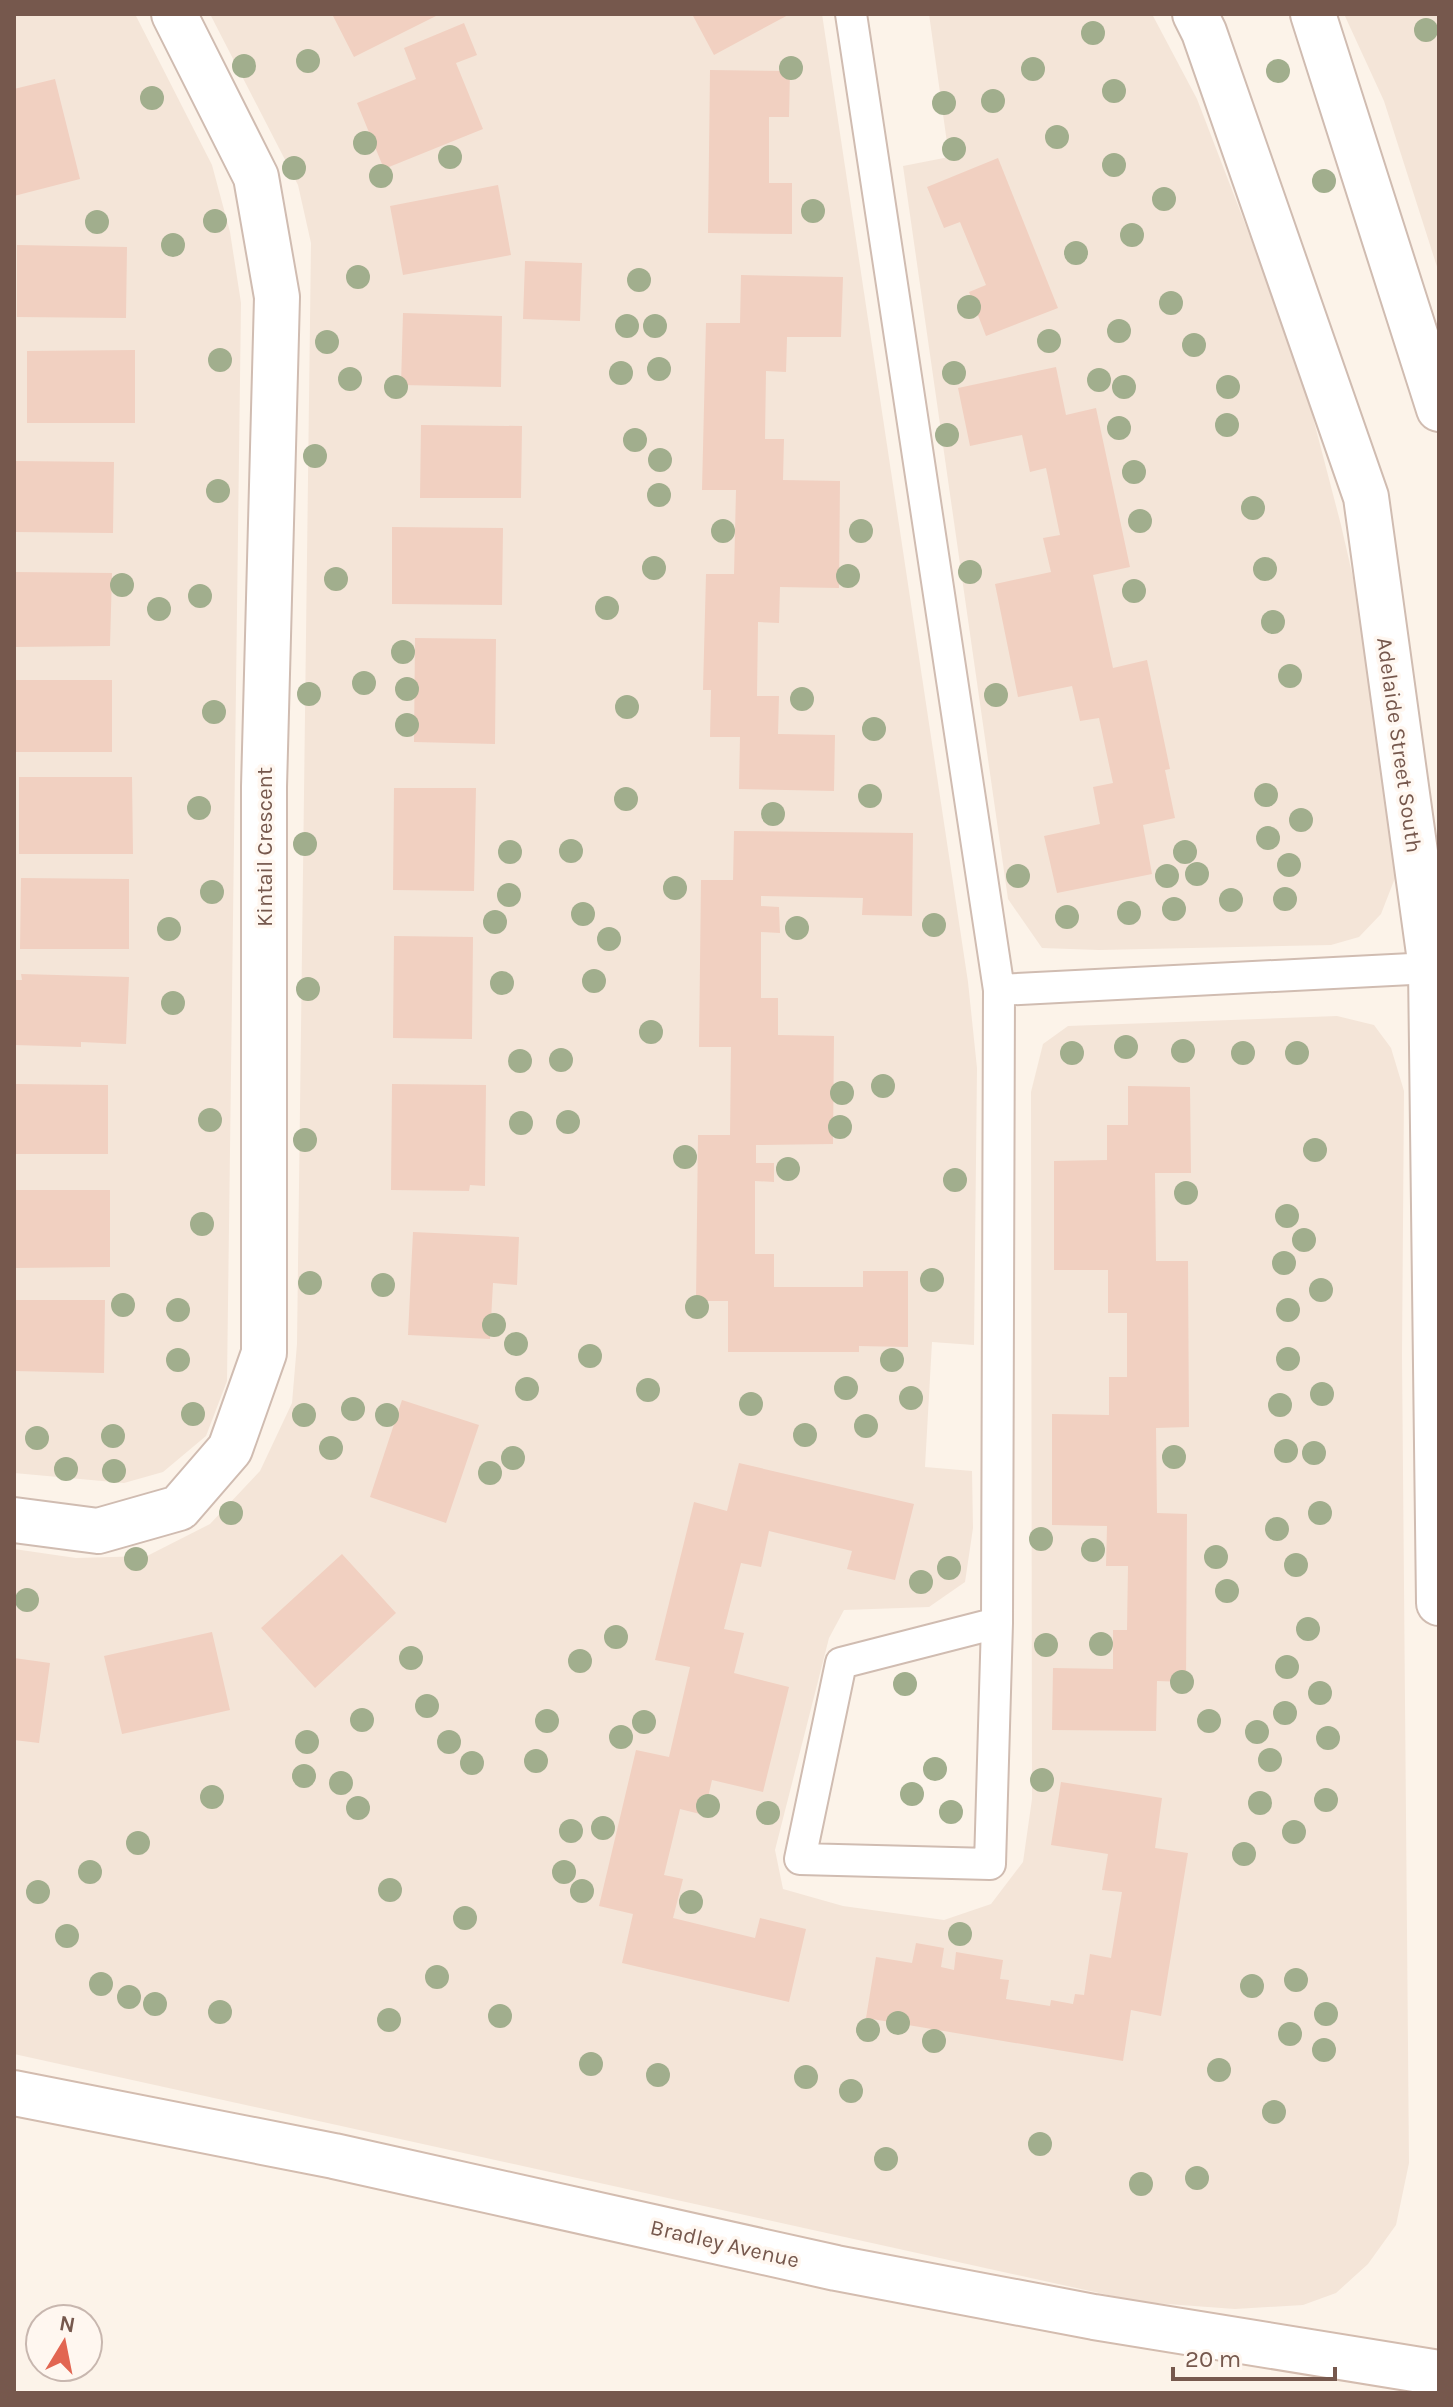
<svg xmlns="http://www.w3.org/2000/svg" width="1453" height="2407" viewBox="0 0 1453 2407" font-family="Karla,sans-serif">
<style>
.residential{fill:#f4e5d8}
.building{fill:#f1d0c1}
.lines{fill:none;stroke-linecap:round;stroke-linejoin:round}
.service-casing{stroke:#d0bcb1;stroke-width:34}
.minor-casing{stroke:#d0bcb1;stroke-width:48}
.tertiary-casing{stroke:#d0bcb1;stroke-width:48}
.secondary-casing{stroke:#d3bcaf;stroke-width:48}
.service{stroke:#fff;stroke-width:30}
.minor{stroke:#fff;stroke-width:44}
.tertiary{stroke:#fff;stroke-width:44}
.secondary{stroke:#fff;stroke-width:44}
.tree{fill:#a1ae8d}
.labels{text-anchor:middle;stroke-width:7;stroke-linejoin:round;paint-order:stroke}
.street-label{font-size:22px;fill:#76584d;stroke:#fff7f0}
</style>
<rect width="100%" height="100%" fill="#fcf3e9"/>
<!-- residential -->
<path class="residential" d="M14,14H135L212,165L230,232L241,303L227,1381L206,1436L163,1472L124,1483L14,1473Z
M210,14H822L968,982L977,1068L974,1345L932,1342L925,1467L972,1471L973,1528L965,1582L929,1607L844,1610L829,1638L775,1850L783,1889L843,1906L944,1920L991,1904L1023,1862L1032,1799L1031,1092L1043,1044L1068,1026L1337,1016L1374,1025L1391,1048L1404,1091L1402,1356L1409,2163L1396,2225L1368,2264L1336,2293L1303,2305L1235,2309L1140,2302L14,2054V1549L76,1558L147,1556L210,1524L260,1471L292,1403L297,1344L311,243L298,185Z
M929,14H1152L1197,99L1299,364L1341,525L1368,643L1391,805L1395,878L1381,914L1359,937L1331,945L1099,950L1042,948L1008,899L903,166L949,157Z
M1344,14H1439V273L1384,101Z"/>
<!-- building -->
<path class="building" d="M332,14H440L354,57Z
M692,14H790L714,55Z
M464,23L477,55L456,63L483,129L384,169L357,103L416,79L404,48Z
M710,70L790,71L789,117H769V183H792V234L708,233Z
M55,79L80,179L14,196V89Z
M998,158L1058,308L986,336L969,292L986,285L960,222L944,228L927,187Z
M498,185L511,255L403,275L390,206Z
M17,245L127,247L126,318L17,317Z
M525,261L582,263L580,321L523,319Z
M741,275L843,277L841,337H787L786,372L766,371L765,439H784L783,480L840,481L839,588L780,587L779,623L758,622L757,696H779L778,734L835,735L834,791L739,789L740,737H710L711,690H703L706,574H734L736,490H702L706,323H740Z
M403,313L502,316L501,387L401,385Z
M135,350V423H27V351Z
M1056,367L1066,415L1096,408L1130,567L1093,575L1113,668L1147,660L1170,769L1165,770L1175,818L1143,825L1152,874L1057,893L1044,836L1100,824L1093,787L1113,783L1099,718L1080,721L1072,686L1018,697L995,584L1051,572L1043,538L1060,535L1046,468L1030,472L1022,435L970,446L958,388Z
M421,425L522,426L521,498H420Z
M14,461L114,462L113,533L14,532Z
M392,527L503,528L502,605L392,604Z
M14,572L112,573L110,646L14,647Z
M415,638L496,639L495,744L414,742Z
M14,680H112V752H14Z
M19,777H132L133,854H19Z
M394,788H476L474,891L393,890Z
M734,831L913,833L912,916L862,915L863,898L761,896V906L779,907L780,933L761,932V998H778V1035L834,1036L833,1144L756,1145V1163H774V1182L755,1181V1254H774V1287H863V1271H908V1347L859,1346V1352H728V1301H696L698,1135H730L731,1047H699L701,880H733Z
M21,878L129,879V949H20Z
M394,936L473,937L472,1039L393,1038Z
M21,974L129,977L126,1044L81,1042V1047L14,1045V980H22Z
M14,1084L108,1085V1154H14Z
M392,1084L486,1085L485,1186L470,1185L469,1191L391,1190Z
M1128,1086L1190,1087L1191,1173H1155L1156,1261H1188L1189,1427L1156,1428L1157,1513L1187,1514L1186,1682L1157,1681L1156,1731L1052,1730L1053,1668L1113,1669V1630H1127L1128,1566H1106L1107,1526L1052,1525V1414L1109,1415V1377H1127V1313H1108V1270H1054V1161L1107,1160V1125H1128Z
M14,1190H110V1267L14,1268Z
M413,1232L519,1237L517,1285L493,1283L490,1339L408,1335Z
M14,1300H105L104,1373L14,1371Z
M402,1400L479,1425L446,1523L370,1497Z
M739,1463L914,1504L895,1580L847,1569L852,1551L769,1531L761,1567L741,1563L724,1629L744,1633L734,1673L789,1687L763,1792L712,1780L704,1815L680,1809L664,1875L683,1879L673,1918L755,1938L760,1918L806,1929L789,2002L622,1963L633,1914L599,1906L636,1750L669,1757L690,1667L655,1660L694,1502L727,1511Z
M342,1554L396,1613L315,1688L261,1628Z
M212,1632L230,1710L122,1734L104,1656Z
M14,1658L50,1663L39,1743L14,1740Z
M1061,1782L1162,1798L1155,1848L1188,1853L1161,2016L1131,2010L1123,2061L866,2018L876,1957L912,1963L916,1943L944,1948L941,1967L954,1970L956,1952L1003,1960L1000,1979L1009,1980L1006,1999L1050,2006L1051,2000L1073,2004L1075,1994L1084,1995L1090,1954L1111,1958L1122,1892L1102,1890L1108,1854L1051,1845Z"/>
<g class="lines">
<defs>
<path id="service" d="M851,14L999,990L997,1623L990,1864L800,1859L841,1663L997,1623
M999,990L1431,968"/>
<path id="minor" d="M14,1520L98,1531L179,1508L230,1449L264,1353V787L277,297L256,177L174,14"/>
<path id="tertiary" d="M1195,14L1204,32L1366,497L1431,968L1439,1603
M1313,14L1439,409"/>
<path id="secondary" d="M14,2093L334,2156L836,2268L1094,2317L1439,2373"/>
</defs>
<!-- service casing -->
<use href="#service" class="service-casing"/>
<!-- minor casing -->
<use href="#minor" class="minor-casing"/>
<!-- tertiary casing -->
<use href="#tertiary" class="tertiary-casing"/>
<!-- secondary casing -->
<use href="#secondary" class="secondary-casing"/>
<!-- service -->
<use href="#service" class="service"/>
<!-- minor -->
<use href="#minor" class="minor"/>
<!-- tertiary -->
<use href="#tertiary" class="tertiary"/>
<!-- secondary -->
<use href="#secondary" class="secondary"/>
</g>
<!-- trees -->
<g class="tree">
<circle cx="1426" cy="30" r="12"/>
<circle cx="1093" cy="33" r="12"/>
<circle cx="308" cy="61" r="12"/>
<circle cx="244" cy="66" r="12"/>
<circle cx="791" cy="68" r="12"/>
<circle cx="1033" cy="69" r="12"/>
<circle cx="1278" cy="71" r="12"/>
<circle cx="1114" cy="91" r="12"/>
<circle cx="152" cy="98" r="12"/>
<circle cx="993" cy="101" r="12"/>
<circle cx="944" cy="103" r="12"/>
<circle cx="1057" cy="137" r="12"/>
<circle cx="365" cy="143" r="12"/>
<circle cx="954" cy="149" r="12"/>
<circle cx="450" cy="157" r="12"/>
<circle cx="1114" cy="165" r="12"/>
<circle cx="294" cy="168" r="12"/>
<circle cx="381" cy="176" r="12"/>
<circle cx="1324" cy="181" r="12"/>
<circle cx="1164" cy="199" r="12"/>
<circle cx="813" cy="211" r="12"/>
<circle cx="215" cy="221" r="12"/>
<circle cx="97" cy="222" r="12"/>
<circle cx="1132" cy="235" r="12"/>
<circle cx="173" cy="245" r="12"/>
<circle cx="1076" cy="253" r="12"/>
<circle cx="358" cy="277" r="12"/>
<circle cx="639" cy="280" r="12"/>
<circle cx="1171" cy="303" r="12"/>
<circle cx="969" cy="307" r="12"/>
<circle cx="627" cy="326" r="12"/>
<circle cx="655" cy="326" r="12"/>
<circle cx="1119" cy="331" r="12"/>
<circle cx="1049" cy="341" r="12"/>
<circle cx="327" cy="342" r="12"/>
<circle cx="1194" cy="345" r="12"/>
<circle cx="220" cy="360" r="12"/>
<circle cx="659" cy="369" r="12"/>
<circle cx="621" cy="373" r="12"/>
<circle cx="954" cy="373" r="12"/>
<circle cx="350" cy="379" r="12"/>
<circle cx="1099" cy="380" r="12"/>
<circle cx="396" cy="387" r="12"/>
<circle cx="1124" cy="387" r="12"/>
<circle cx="1228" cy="387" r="12"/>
<circle cx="1227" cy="425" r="12"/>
<circle cx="1119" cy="428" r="12"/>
<circle cx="947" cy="435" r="12"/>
<circle cx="635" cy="440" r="12"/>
<circle cx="315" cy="456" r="12"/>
<circle cx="660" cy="460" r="12"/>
<circle cx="1134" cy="472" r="12"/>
<circle cx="218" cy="491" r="12"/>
<circle cx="659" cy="495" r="12"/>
<circle cx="1253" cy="508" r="12"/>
<circle cx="1140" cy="521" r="12"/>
<circle cx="723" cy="531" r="12"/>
<circle cx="861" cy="531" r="12"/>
<circle cx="654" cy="568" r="12"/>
<circle cx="1265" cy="569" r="12"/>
<circle cx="970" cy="572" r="12"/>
<circle cx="848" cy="576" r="12"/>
<circle cx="336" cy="579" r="12"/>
<circle cx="122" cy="585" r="12"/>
<circle cx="1134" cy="591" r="12"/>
<circle cx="200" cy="596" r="12"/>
<circle cx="607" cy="608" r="12"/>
<circle cx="159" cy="609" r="12"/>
<circle cx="1273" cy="622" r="12"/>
<circle cx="403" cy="652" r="12"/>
<circle cx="1290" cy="676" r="12"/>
<circle cx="364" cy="683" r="12"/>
<circle cx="407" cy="689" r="12"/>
<circle cx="309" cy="694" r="12"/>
<circle cx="996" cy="695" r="12"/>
<circle cx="802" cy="699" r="12"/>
<circle cx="627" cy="707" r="12"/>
<circle cx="214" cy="712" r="12"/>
<circle cx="407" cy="725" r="12"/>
<circle cx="874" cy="729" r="12"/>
<circle cx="1266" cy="795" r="12"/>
<circle cx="870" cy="796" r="12"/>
<circle cx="626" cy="799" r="12"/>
<circle cx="199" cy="808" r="12"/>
<circle cx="773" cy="814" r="12"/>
<circle cx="1301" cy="820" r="12"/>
<circle cx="1268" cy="838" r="12"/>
<circle cx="305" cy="844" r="12"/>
<circle cx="571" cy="851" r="12"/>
<circle cx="510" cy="852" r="12"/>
<circle cx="1185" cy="852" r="12"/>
<circle cx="1289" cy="865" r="12"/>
<circle cx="1197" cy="874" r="12"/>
<circle cx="1018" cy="876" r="12"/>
<circle cx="1167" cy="876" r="12"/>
<circle cx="675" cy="888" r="12"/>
<circle cx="212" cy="892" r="12"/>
<circle cx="509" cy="895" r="12"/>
<circle cx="1285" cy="899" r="12"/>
<circle cx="1231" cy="900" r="12"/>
<circle cx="1174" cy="909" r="12"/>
<circle cx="1129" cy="913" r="12"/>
<circle cx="583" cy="914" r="12"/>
<circle cx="1067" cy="917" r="12"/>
<circle cx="495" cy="922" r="12"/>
<circle cx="934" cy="925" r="12"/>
<circle cx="797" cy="928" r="12"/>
<circle cx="169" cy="929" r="12"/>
<circle cx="609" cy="939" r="12"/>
<circle cx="594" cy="981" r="12"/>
<circle cx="502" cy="983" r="12"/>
<circle cx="308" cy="989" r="12"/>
<circle cx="173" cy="1003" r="12"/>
<circle cx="651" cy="1032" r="12"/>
<circle cx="1126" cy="1047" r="12"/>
<circle cx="1183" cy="1051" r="12"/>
<circle cx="1072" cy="1053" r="12"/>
<circle cx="1243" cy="1053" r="12"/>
<circle cx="1297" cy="1053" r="12"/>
<circle cx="561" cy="1060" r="12"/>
<circle cx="520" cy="1061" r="12"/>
<circle cx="883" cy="1086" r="12"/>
<circle cx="842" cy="1093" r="12"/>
<circle cx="210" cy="1120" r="12"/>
<circle cx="568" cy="1122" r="12"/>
<circle cx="521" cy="1123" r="12"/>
<circle cx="840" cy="1127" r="12"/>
<circle cx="305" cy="1140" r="12"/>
<circle cx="1315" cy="1150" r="12"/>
<circle cx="685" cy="1157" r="12"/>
<circle cx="788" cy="1169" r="12"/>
<circle cx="955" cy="1180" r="12"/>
<circle cx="1186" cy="1193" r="12"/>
<circle cx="1287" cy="1216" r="12"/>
<circle cx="202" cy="1224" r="12"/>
<circle cx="1304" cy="1240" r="12"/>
<circle cx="1284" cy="1263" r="12"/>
<circle cx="932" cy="1280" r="12"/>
<circle cx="310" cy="1283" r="12"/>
<circle cx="383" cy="1285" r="12"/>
<circle cx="1321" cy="1290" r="12"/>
<circle cx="123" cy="1305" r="12"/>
<circle cx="697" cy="1307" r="12"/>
<circle cx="178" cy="1310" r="12"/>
<circle cx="1288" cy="1310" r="12"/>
<circle cx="494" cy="1325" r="12"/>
<circle cx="516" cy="1344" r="12"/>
<circle cx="590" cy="1356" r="12"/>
<circle cx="1288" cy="1359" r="12"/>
<circle cx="178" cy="1360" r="12"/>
<circle cx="892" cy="1360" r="12"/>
<circle cx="846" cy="1388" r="12"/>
<circle cx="527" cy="1389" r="12"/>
<circle cx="648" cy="1390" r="12"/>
<circle cx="1322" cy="1394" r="12"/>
<circle cx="911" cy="1398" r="12"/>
<circle cx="751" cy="1404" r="12"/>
<circle cx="1280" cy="1405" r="12"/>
<circle cx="353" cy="1409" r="12"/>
<circle cx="193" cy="1414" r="12"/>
<circle cx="304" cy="1415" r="12"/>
<circle cx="387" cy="1415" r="12"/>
<circle cx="866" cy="1426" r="12"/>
<circle cx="805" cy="1435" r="12"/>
<circle cx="113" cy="1436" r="12"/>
<circle cx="37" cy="1438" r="12"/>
<circle cx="331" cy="1448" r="12"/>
<circle cx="1286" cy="1451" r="12"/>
<circle cx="1314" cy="1453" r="12"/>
<circle cx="1174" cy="1457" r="12"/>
<circle cx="513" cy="1458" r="12"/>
<circle cx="66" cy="1469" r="12"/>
<circle cx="114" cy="1471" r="12"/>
<circle cx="490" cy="1473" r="12"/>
<circle cx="231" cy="1513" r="12"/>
<circle cx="1320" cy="1513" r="12"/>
<circle cx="1277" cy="1529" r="12"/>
<circle cx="1041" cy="1539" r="12"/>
<circle cx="1093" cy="1550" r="12"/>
<circle cx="1216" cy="1557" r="12"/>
<circle cx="136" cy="1559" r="12"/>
<circle cx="1296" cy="1565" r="12"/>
<circle cx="949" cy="1568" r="12"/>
<circle cx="921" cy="1582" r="12"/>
<circle cx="1227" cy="1591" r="12"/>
<circle cx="27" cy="1600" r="12"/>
<circle cx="1308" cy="1629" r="12"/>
<circle cx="616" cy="1637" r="12"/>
<circle cx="1101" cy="1644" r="12"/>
<circle cx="1046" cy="1645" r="12"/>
<circle cx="411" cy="1658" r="12"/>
<circle cx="580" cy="1661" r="12"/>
<circle cx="1287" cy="1667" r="12"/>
<circle cx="1182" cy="1682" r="12"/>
<circle cx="905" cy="1684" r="12"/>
<circle cx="1320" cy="1693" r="12"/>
<circle cx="427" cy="1706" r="12"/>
<circle cx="1285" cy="1713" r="12"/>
<circle cx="362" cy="1720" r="12"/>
<circle cx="547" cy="1721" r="12"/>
<circle cx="1209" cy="1721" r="12"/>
<circle cx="644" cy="1722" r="12"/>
<circle cx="1257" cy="1732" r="12"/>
<circle cx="621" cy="1737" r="12"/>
<circle cx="1328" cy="1738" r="12"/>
<circle cx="307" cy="1742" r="12"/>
<circle cx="449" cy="1742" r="12"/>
<circle cx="1270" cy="1760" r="12"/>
<circle cx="536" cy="1761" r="12"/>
<circle cx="472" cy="1763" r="12"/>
<circle cx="935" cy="1769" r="12"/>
<circle cx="304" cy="1776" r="12"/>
<circle cx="1042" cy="1780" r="12"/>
<circle cx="341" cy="1783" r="12"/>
<circle cx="912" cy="1794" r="12"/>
<circle cx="212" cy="1797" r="12"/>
<circle cx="1326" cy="1800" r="12"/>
<circle cx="1260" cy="1803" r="12"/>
<circle cx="708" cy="1806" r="12"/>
<circle cx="358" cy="1808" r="12"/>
<circle cx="951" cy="1812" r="12"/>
<circle cx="768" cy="1813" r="12"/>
<circle cx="603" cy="1828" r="12"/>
<circle cx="571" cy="1831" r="12"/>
<circle cx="1294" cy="1832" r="12"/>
<circle cx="138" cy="1843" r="12"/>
<circle cx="1244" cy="1854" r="12"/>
<circle cx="90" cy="1872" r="12"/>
<circle cx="564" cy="1872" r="12"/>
<circle cx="390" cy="1890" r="12"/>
<circle cx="582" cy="1891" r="12"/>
<circle cx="38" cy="1892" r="12"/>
<circle cx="691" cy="1902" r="12"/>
<circle cx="465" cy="1918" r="12"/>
<circle cx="960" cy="1934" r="12"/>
<circle cx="67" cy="1936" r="12"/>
<circle cx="437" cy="1977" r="12"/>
<circle cx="1296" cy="1980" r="12"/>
<circle cx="101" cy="1984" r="12"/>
<circle cx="1252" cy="1986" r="12"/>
<circle cx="129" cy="1997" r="12"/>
<circle cx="155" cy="2004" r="12"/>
<circle cx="220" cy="2012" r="12"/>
<circle cx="1326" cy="2014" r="12"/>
<circle cx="500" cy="2016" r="12"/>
<circle cx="389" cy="2020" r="12"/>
<circle cx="898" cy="2023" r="12"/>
<circle cx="868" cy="2030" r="12"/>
<circle cx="1290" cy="2034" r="12"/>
<circle cx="934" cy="2041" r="12"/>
<circle cx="1324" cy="2050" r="12"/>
<circle cx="591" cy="2064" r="12"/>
<circle cx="1219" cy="2070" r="12"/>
<circle cx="658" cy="2075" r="12"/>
<circle cx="806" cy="2077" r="12"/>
<circle cx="851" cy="2091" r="12"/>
<circle cx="1274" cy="2112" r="12"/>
<circle cx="1040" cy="2144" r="12"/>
<circle cx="886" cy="2159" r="12"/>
<circle cx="1197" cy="2178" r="12"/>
<circle cx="1141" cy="2184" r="12"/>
</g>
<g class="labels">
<!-- street labels -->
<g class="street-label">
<text transform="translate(1400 745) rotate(82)" y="8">Adelaide Street South</text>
<text transform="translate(264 847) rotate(-90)" y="8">Kintail Crescent</text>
<text transform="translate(725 2243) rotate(13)" y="8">Bradley Avenue</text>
</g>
</g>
<!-- border -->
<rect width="1453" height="2407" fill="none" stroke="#76584d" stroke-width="32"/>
<!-- north arrow -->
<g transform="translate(64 2343) rotate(10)"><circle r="38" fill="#fff7f0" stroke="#c8b7af" stroke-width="2"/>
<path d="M0-6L14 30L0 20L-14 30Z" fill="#e26652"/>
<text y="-12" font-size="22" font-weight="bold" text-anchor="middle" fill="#76584d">N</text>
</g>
<!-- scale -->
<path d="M1173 2367v12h162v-12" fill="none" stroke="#76584d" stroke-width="4"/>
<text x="1185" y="2367" font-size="24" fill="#76584d" stroke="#fff7f0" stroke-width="6" paint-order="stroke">20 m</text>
</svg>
